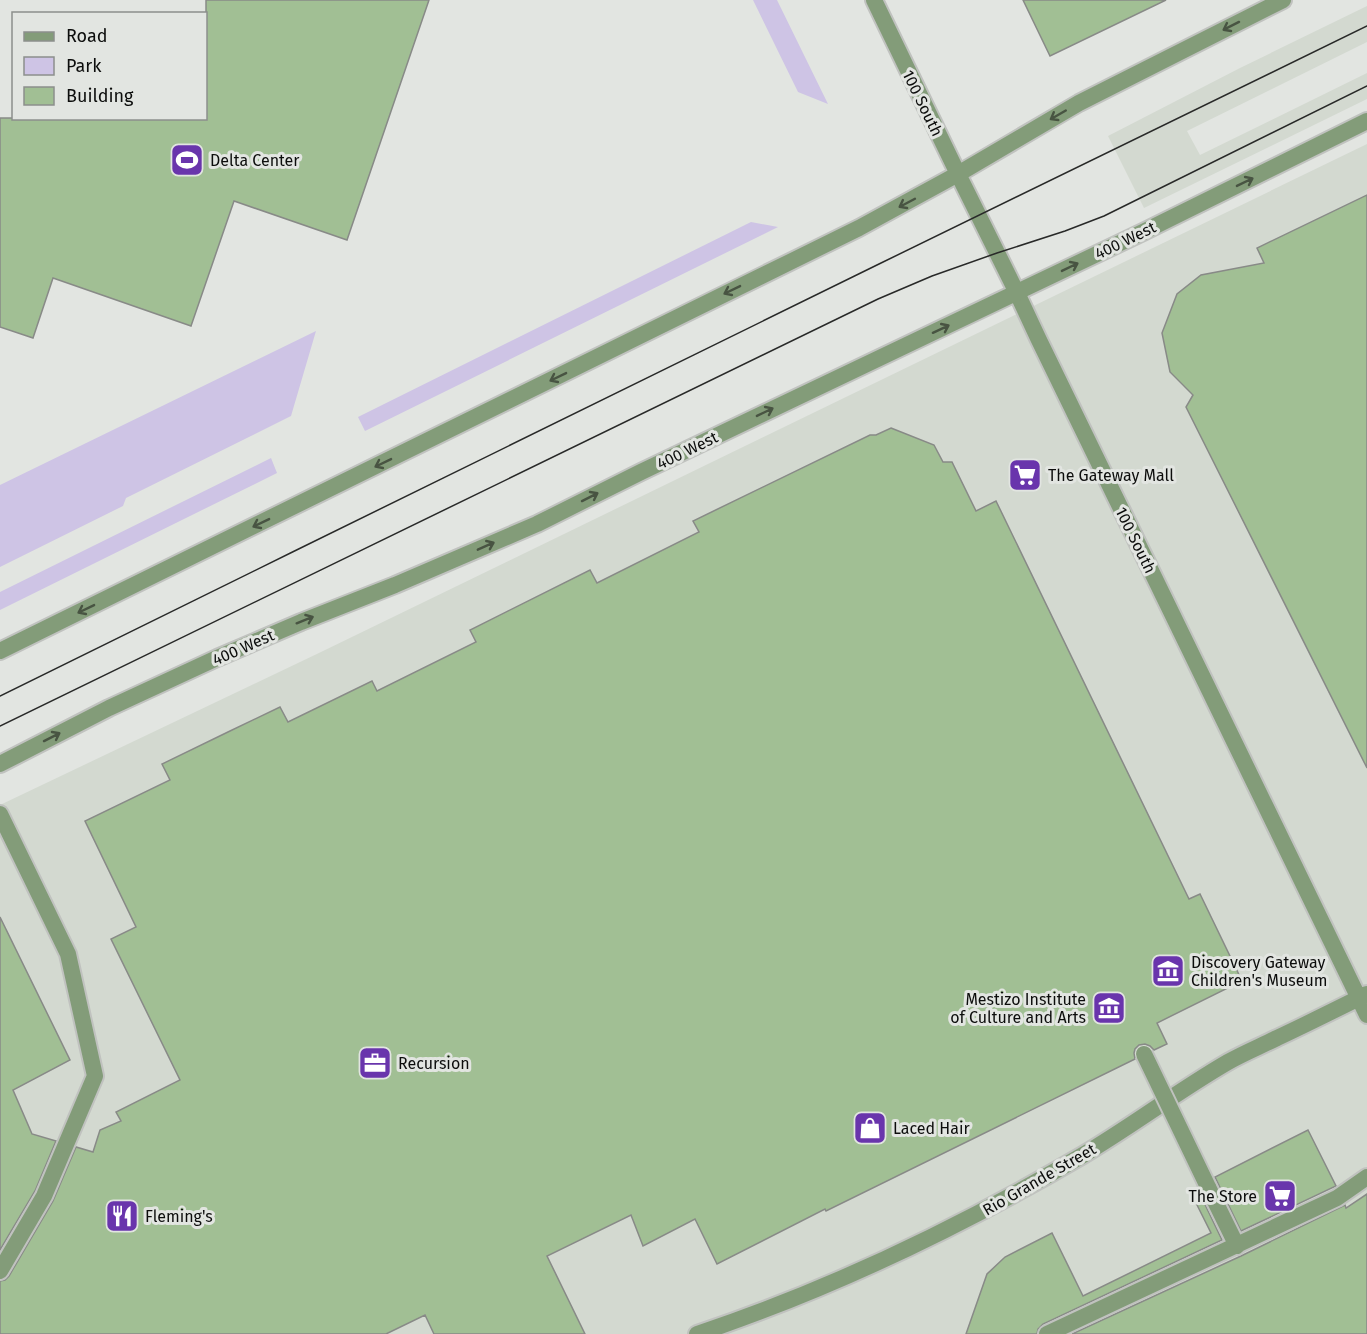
<svg xmlns="http://www.w3.org/2000/svg" width="1367" height="1334" viewBox="0 0 1367 1334" font-family="'Fira Sans',sans-serif">
<style>
.built{fill:#d3d9d0}
.green{fill:#cec4e5}
.building{fill:#a1bf94;stroke:#888a87;stroke-width:1.5}
.lines{fill:none;stroke-linecap:round;stroke-linejoin:round}
.pedestrian-casing{stroke:#c0c2bf;stroke-width:20}
.minor-casing{stroke:#c0c2bf;stroke-width:20}
.tertiary-casing{stroke:#c0c2bf;stroke-width:20}
.pedestrian{stroke:#839c79;stroke-width:16}
.minor{stroke:#839c79;stroke-width:16}
.tertiary{stroke:#839c79;stroke-width:16}
.tram{stroke:#282928;stroke-width:1.5}
.pedestrian-bridge-casing{stroke:#c0c2bf;stroke-width:20;stroke-linecap:butt}
.pedestrian-bridge{stroke:#839c79;stroke-width:16}
.oneway{stroke:#485442}
.labels{text-anchor:middle;stroke-width:6;stroke-linejoin:round;paint-order:stroke}
.street-label{font-size:16px;fill:#0c0d0c;stroke:#e2e5e1}
.poi-label{font-size:16px;fill:#0c0d0c;stroke:#e2e5e1;text-anchor:start}
</style>
<rect width="100%" height="100%" fill="#e2e5e1"/>
<!-- built -->
<path class="built" d="M1367,6V42L1187,131L1200,155L1367,73V99L1144,208L1108,136L1240,68Z
M1367,144V1334H0V805L321,652Z"/>
<!-- green -->
<path class="green" d="M753,0H777L828,104L798,92Z
M751,222L778,227L365,431L358,417Z
M316,331L291,416L126,498L123,506L0,567V485Z
M271,458L277,473L0,610V592Z"/>
<!-- building -->
<path class="building" d="M206,0H429L347,240L234,201L191,326L53,278L33,338L0,327V118H206Z
M1023,0H1166L1050,56Z
M1367,195V768L1186,407L1193,395L1170,372L1162,333L1177,294L1201,275L1264,263L1257,248Z
M891,428L934,445L943,462H952L976,511L996,501L1189,899L1200,894L1242,981L1157,1023L1167,1044L1154,1050L1150,1046L1145,1044L1139,1045L1135,1049L1134,1053L1135,1059L826,1211L825,1209L717,1264L695,1219L643,1246L631,1215L547,1256L585,1334H434L425,1315L386,1334H0V1281L5,1280L9,1276L53,1201L76,1147L93,1152L100,1130L121,1121L116,1112L180,1080L111,939L136,927L85,821L170,780L162,764L230,731L280,707L288,722L372,681L377,691L476,642L470,630L590,570L597,583L699,532L693,521L870,435H876Z
M0,917L70,1060L13,1090L32,1134L56,1141L35,1191L0,1250Z
M1308,1130L1336,1186L1241,1231L1215,1177Z
M1199,1192L1222,1240L1043,1324L1038,1329L1037,1334H966L987,1274L1005,1257L1052,1233L1083,1296L1211,1233L1192,1195Z
M1367,1194V1334H1072L1241,1256L1345,1205L1346,1208Z"/>
<g class="lines">
<defs>
<path id="pedestrian" d="M0,814L68,954L95,1076L44,1196L0,1271
M1208,1187L1237,1246
M1047,1334L1337,1198L1367,1177"/>
<path id="minor" d="M1017,293L1038,338L1367,1015
M697,1334C832,1289 960,1227 1083,1155C1132,1126 1178,1091 1228,1062C1244,1053 1261,1046 1277,1038C1307,1024 1337,1009 1367,994"/>
<path id="tertiary" d="M874,0L958,174L1017,293
M0,651L859,228L958,174L1079,103L1283,0
M0,764L109,708L217,658L301,622L395,585L537,524L641,472L1143,232L1367,121"/>
</defs>
<!-- pedestrian casing -->
<use href="#pedestrian" class="pedestrian-casing"/>
<!-- minor casing -->
<use href="#minor" class="minor-casing"/>
<!-- tertiary casing -->
<use href="#tertiary" class="tertiary-casing"/>
<!-- pedestrian -->
<use href="#pedestrian" class="pedestrian"/>
<!-- minor -->
<use href="#minor" class="minor"/>
<!-- tertiary -->
<use href="#tertiary" class="tertiary"/>
<!-- tram -->
<path class="tram" d="M0,696C293,552 586,407 879,264C1042,185 1205,106 1367,26
M0,726L878,299L932,276L997,253L1065,231L1104,216L1367,86"/>
<defs>
<path id="pedestrian-bridge" d="M1144,1054L1208,1187"/>
</defs>
<!-- pedestrian-bridge casing -->
<use href="#pedestrian-bridge" class="pedestrian-bridge-casing"/>
<!-- pedestrian-bridge -->
<use href="#pedestrian-bridge" class="pedestrian-bridge"/>
</g>
<!-- one-way arrows -->
<defs><path id="oneway-shaft" d="M-6 0H5M1.5-3L5.5 0L1.5 3" fill="none" stroke-width="1.6" stroke-linecap="round" stroke-linejoin="round" transform="scale(1.5)"/></defs>
<g class="oneway">
<use href="#oneway-shaft" transform="translate(1231 26) rotate(153)"/>
<use href="#oneway-shaft" transform="translate(1058 115) rotate(150)"/>
<use href="#oneway-shaft" transform="translate(1245 182) rotate(-26)"/>
<use href="#oneway-shaft" transform="translate(907 203) rotate(152)"/>
<use href="#oneway-shaft" transform="translate(1070 267) rotate(-26)"/>
<use href="#oneway-shaft" transform="translate(732 290) rotate(154)"/>
<use href="#oneway-shaft" transform="translate(941 329) rotate(-25)"/>
<use href="#oneway-shaft" transform="translate(558 377) rotate(154)"/>
<use href="#oneway-shaft" transform="translate(765 412) rotate(-26)"/>
<use href="#oneway-shaft" transform="translate(383 463) rotate(154)"/>
<use href="#oneway-shaft" transform="translate(590 497) rotate(-27)"/>
<use href="#oneway-shaft" transform="translate(261 523) rotate(154)"/>
<use href="#oneway-shaft" transform="translate(486 546) rotate(-24)"/>
<use href="#oneway-shaft" transform="translate(86 609) rotate(154)"/>
<use href="#oneway-shaft" transform="translate(305 620) rotate(-22)"/>
<use href="#oneway-shaft" transform="translate(52 737) rotate(-27)"/>
</g>
<!-- icons -->
<defs>
<symbol id="stadium-square" viewBox="-11 -11 22 22"><rect x="-9" y="-9" width="18" height="18" rx="4" fill="#6935ac" stroke="#e2e5e1"/><path d="M0-5a6.5 5 0 1 0 0 10a6.5 5 0 1 0 0-10ZM-3.5-1.8h7v3.6h-7Z" fill="#fff"/></symbol>
<symbol id="supermarket-square" viewBox="-11 -11 22 22"><rect x="-9" y="-9" width="18" height="18" rx="4" fill="#6935ac" stroke="#e2e5e1"/><path d="M-6-5.5h2.5l.6 2H6L4.5 2H-2.5L-4.4-4H-6ZM-1.5 3.2a1.3 1.3 0 1 0 .1 0ZM3 3.2a1.3 1.3 0 1 0 .1 0Z" fill="#fff"/></symbol>
<symbol id="museum-square" viewBox="-11 -11 22 22"><rect x="-9" y="-9" width="18" height="18" rx="4" fill="#6935ac" stroke="#e2e5e1"/><path d="M0-6L6-3V-2H-6V-3ZM-5-1h2V3h-2ZM-1-1h2V3h-2ZM3-1h2V3H3ZM-6 4H6V6H-6Z" fill="#fff"/></symbol>
<symbol id="office-square" viewBox="-11 -11 22 22"><rect x="-9" y="-9" width="18" height="18" rx="4" fill="#6935ac" stroke="#e2e5e1"/><path d="M-6-3h4V-5.5h4V-3h4V5H-6ZM-1-4.5V-3h2v-1.5ZM-6 0V1H6V0Z" fill="#fff"/></symbol>
<symbol id="shop-square" viewBox="-11 -11 22 22"><rect x="-9" y="-9" width="18" height="18" rx="4" fill="#6935ac" stroke="#e2e5e1"/><path d="M-5-2.5h2.3a2.7 3.5 0 0 1 5.4 0H5L5.5 6h-11ZM-1.5-2.5h3a1.5 2.3 0 0 0-3 0Z" fill="#fff"/></symbol>
<symbol id="restaurant-square" viewBox="-11 -11 22 22"><rect x="-9" y="-9" width="18" height="18" rx="4" fill="#6935ac" stroke="#e2e5e1"/><path d="M-5-6h1v4h1v-4h1v4h1v-4h1v5L-1.5 .5V6h-2V.5L-5-1ZM5-6V6H3V1.5H1.5Q1.5-4 5-6Z" fill="#fff"/></symbol>
</defs>
<g fill-rule="evenodd">
<use href="#stadium-square" x="168" y="141" width="38" height="38"/>
<use href="#supermarket-square" x="1006" y="456" width="38" height="38"/>
<use href="#museum-square" x="1149" y="952" width="38" height="38"/>
<use href="#museum-square" x="1090" y="989" width="38" height="38"/>
<use href="#office-square" x="356" y="1044" width="38" height="38"/>
<use href="#shop-square" x="851" y="1109" width="38" height="38"/>
<use href="#supermarket-square" x="1261" y="1177" width="38" height="38"/>
<use href="#restaurant-square" x="103" y="1197" width="38" height="38"/>
</g>
<g class="labels">
<!-- street labels -->
<g class="street-label">
<text transform="translate(923 103) rotate(64)" y="6">100 South</text>
<text transform="translate(1125 240) rotate(-26)" y="6">400 West</text>
<text transform="translate(687 450) rotate(-26)" y="6">400 West</text>
<text transform="translate(1136 540) rotate(64)" y="6">100 South</text>
<text transform="translate(243 647) rotate(-24)" y="6">400 West</text>
<text transform="translate(1039 1179) rotate(-30)" y="6">Rio Grande Street</text>
</g>
<!-- poi labels -->
<g class="poi-label">
<text x="210" y="166">Delta Center</text>
<text x="1048" y="481">The Gateway Mall</text>
<text x="1191" y="968">Discovery Gateway<tspan x="1191" dy="18">Children's Museum</tspan></text>
<text x="1086" y="1005" text-anchor="end">Mestizo Institute<tspan x="1086" dy="18">of Culture and Arts</tspan></text>
<text x="398" y="1069">Recursion</text>
<text x="893" y="1134">Laced Hair</text>
<text x="1257" y="1202" text-anchor="end">The Store</text>
<text x="145" y="1222">Fleming's</text>
</g>
</g>
<!-- legend -->
<rect x="12" y="12" width="195" height="108" fill="#e2e5e1" stroke="#8c8f8c" stroke-width="1.5"/>
<rect x="24" y="32" width="30" height="9" fill="#839c79" stroke="#8c8f8c" stroke-width="1.5"/>
<text x="66" y="42" font-size="18" fill="#0c0d0c">Road</text>
<rect x="24" y="57" width="30" height="18" fill="#cec4e5" stroke="#8c8f8c" stroke-width="1.5"/>
<text x="66" y="72" font-size="18" fill="#0c0d0c">Park</text>
<rect x="24" y="87" width="30" height="18" fill="#a1bf94" stroke="#8c8f8c" stroke-width="1.5"/>
<text x="66" y="102" font-size="18" fill="#0c0d0c">Building</text>
</svg>
